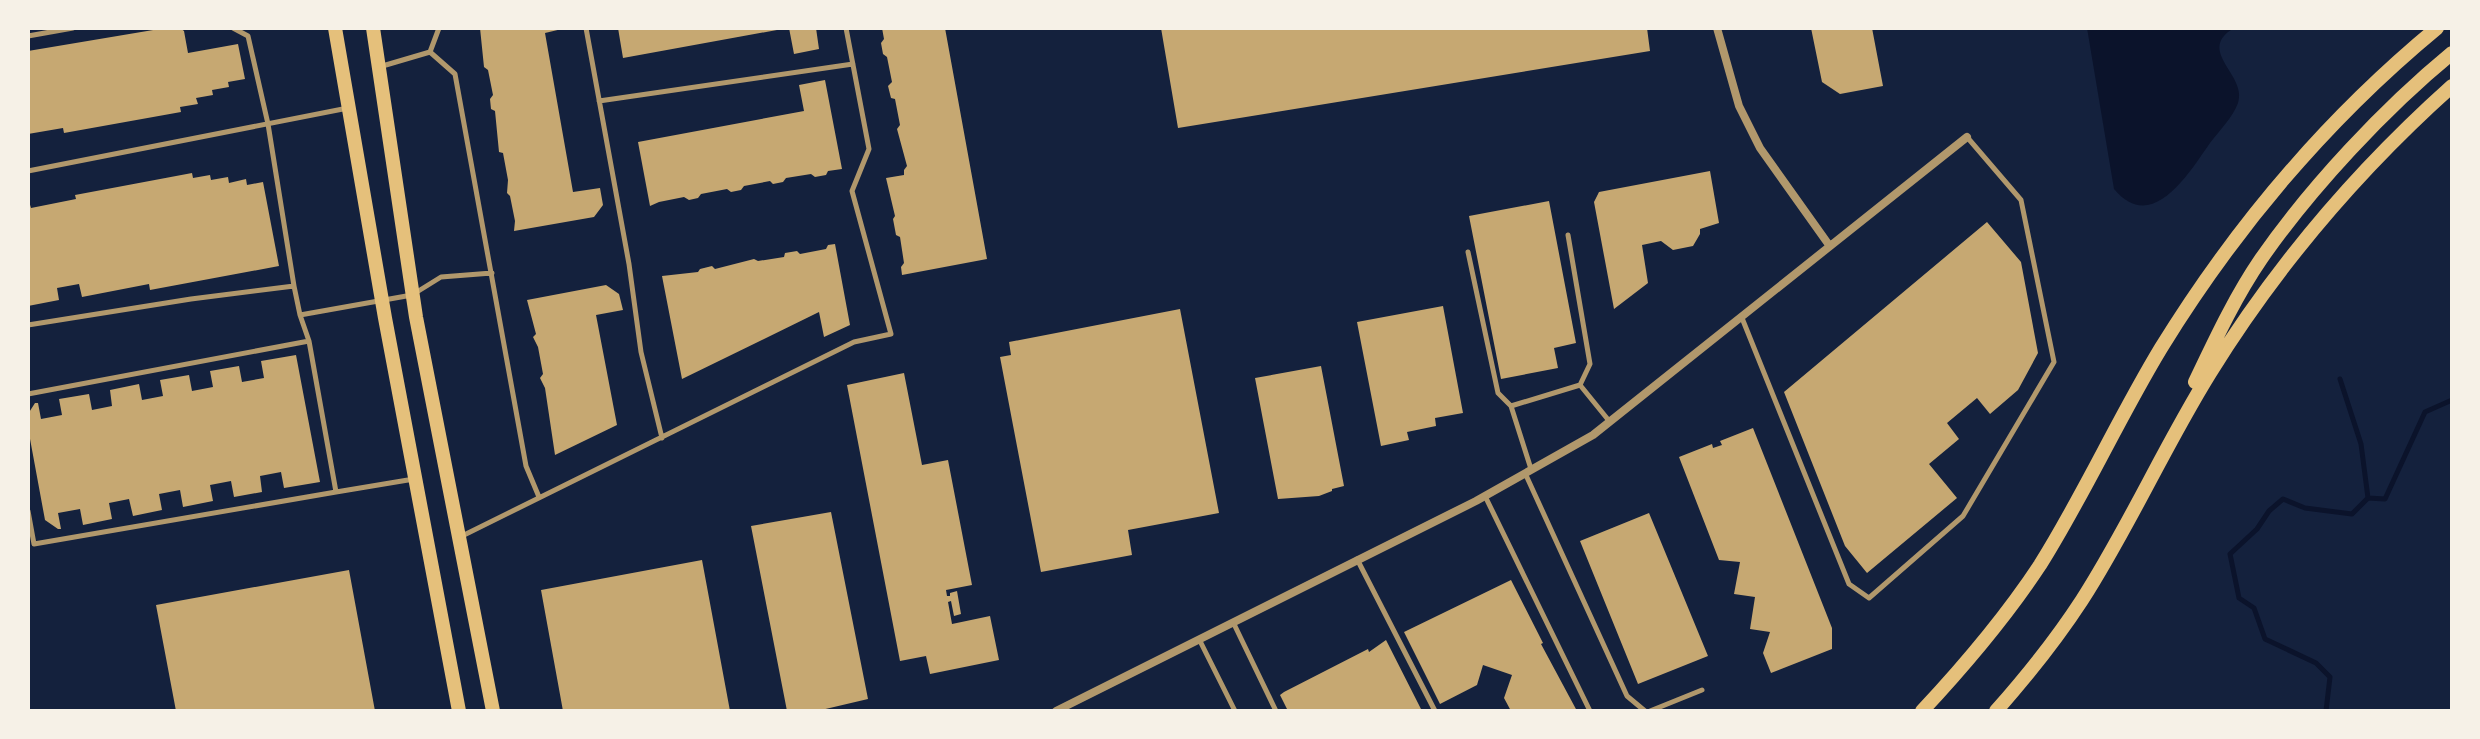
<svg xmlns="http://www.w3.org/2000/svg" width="2480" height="739" viewBox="0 0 2480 739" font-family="'DejaVu Sans',sans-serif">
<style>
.water{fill:#0b132b}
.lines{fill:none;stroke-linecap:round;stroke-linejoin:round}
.stream{stroke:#0b132b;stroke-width:5}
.building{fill:#c6a872}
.service{stroke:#b1986c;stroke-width:5}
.minor{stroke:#b1986c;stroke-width:8}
.secondary{stroke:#e5c07b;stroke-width:14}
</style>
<rect width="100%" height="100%" fill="#14213d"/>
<!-- water -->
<path class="water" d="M2087,28H2234C2195,51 2248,75 2238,103C2233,117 2219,131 2210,143C2189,173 2152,235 2114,189Z"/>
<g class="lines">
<!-- stream -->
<path class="stream" d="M2340,379L2361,444L2368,498
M2326,711L2330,677L2316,663L2265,639L2254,608L2239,598L2230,554L2257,529L2269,511L2283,499L2305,508L2352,514L2368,498L2385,499L2425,412L2452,400"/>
</g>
<!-- building -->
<path class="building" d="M165,28H180L184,31L188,53L238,44L245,79L228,82L229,87L212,90L213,95L196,98L198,104L180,107L181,112L64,133L63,128L28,134V51Z
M480,28H566L545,33L573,192L600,188L603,205L594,217L514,231L515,221L510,196L507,193L508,180L503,153L499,152L495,111L491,109L490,99L493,95L488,70L484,67Z
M618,28H777V30L623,58Z
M789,28H816L819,49L794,54Z
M882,28H945L987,259L902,275L901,267L904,263L900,237L896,235L893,219L895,216L886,178L904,175V170L907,166L897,129L900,125L895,99L891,98L888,86L892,82L887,57L883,54L881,43L884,39Z
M1161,28H1647L1650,51L1178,128Z
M1811,28H1872L1883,86L1840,94L1822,82Z
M825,80L842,169L828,171L826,175L815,177L811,174L786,178L783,182L773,184L770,181L744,186L741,190L731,192L727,189L701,194L698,198L689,200L684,197L659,202L650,206L638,142L804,111L799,85Z
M1710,171L1719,223L1700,229V234L1693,246L1673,250L1661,241L1642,245L1648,283L1614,309L1594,202L1599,192Z
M192,173L193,178L210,175L211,180L228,177L229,183L246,179L247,185L263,182L279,266L150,290L149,284L82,297L79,284L57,288L59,300L28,306V198L31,208L76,199L75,195Z
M1549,201L1576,343L1554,348L1558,368L1501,379L1469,216Z
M1987,222L2021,262L2038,353L2018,390L1990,414L1977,398L1947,423L1959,439L1929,464L1957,498L1867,573L1845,546L1784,392Z
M835,244L850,325L824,337L819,312L682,379L662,276L698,272L700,269L712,266L715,269L754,259L758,261L784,257L785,253L797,251L800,254L826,249L828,245Z
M606,285L619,294L623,310L596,315L617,425L555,455L545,388L540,378L543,374L538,347L533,337L536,334L527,300Z
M1443,306L1463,413L1435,418L1436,426L1407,432L1409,440L1381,446L1357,322Z
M1180,309L1219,513L1128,530L1132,555L1041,572L1000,357L1011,355L1009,342Z
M296,355L320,482L284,488L281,472L260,476L262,492L234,497L231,481L210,485L213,501L183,507L180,490L159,494L162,510L133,516L129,499L109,503L112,519L83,525L80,509L58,513L61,529H58L45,520L28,428V414L35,403H38L41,419L62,415L59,399L89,394L92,410L112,406L110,390L139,384L142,400L163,396L160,380L189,375L192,391L213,387L210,371L239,366L242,382L264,378L261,361Z
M1321,366L1344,486L1332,489V491L1319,496L1278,499L1255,378Z
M904,373L922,465L948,460L972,585L946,590L947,596H950V593L957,591L961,614L954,616L951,601L948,602L952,624L990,616L999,660L930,674L926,656L900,661L847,385Z
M1753,428L1832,628V649L1771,673L1763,653L1770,632L1750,629L1755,597L1734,594L1740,562L1719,560L1679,457L1712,444L1713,448L1722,445L1720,441Z
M831,512L868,699L817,711H787L751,526Z
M1649,513L1708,656L1638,684L1580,541Z
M702,560L730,711H563L541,590Z
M349,570L375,711H176L156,605Z
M1511,580L1543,643L1541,644L1577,711H1511L1504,698L1512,675L1483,665L1477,685L1440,704L1404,632Z
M1386,640L1422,711H1288L1280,695L1284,692L1368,649L1369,652Z"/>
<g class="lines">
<!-- service -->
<path class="service" d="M233,28L248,36L268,124L294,286
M586,28L629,264L641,352L662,438
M28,36L73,28
M430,52L455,74L526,466L539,497
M379,67L430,52L439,28
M599,101L853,64
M28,171L348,108
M1568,235L1590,364L1580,385
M1468,252L1498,393L1511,406
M1742,318L1849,584L1869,598L1963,516L2054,362L2021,200L1967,137
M28,325L191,299L294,286L300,315L412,295L441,277L492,273
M28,394L309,341
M1531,469L1511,406L1580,385L1610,422
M1525,473L1627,696L1645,711
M336,492L414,479
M1485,496L1590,711
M28,511L34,544L336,492L309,341L300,315
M460,537L854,342L891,334L852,191L869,149L846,28
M1357,559L1435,711
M1233,622L1276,711
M1199,639L1235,711
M1650,711L1702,690"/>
<!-- minor -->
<path class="minor" d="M1717,28L1739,106L1760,148L1829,245
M1056,711L1476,501L1593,435L1967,137"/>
<!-- secondary -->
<path class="secondary" d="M335,28L385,318L459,711
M373,28L416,317L493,711
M2195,382C2215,340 2235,297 2261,259C2311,187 2385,108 2452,53
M1922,711C1965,665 2005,618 2040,565C2084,495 2118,419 2161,348C2235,228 2328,118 2437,28
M1996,711C2027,676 2056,640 2082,600C2129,527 2164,447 2210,373C2277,265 2358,170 2452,86"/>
</g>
<!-- border -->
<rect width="2480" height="739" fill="none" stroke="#f6f1e7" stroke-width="60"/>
</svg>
